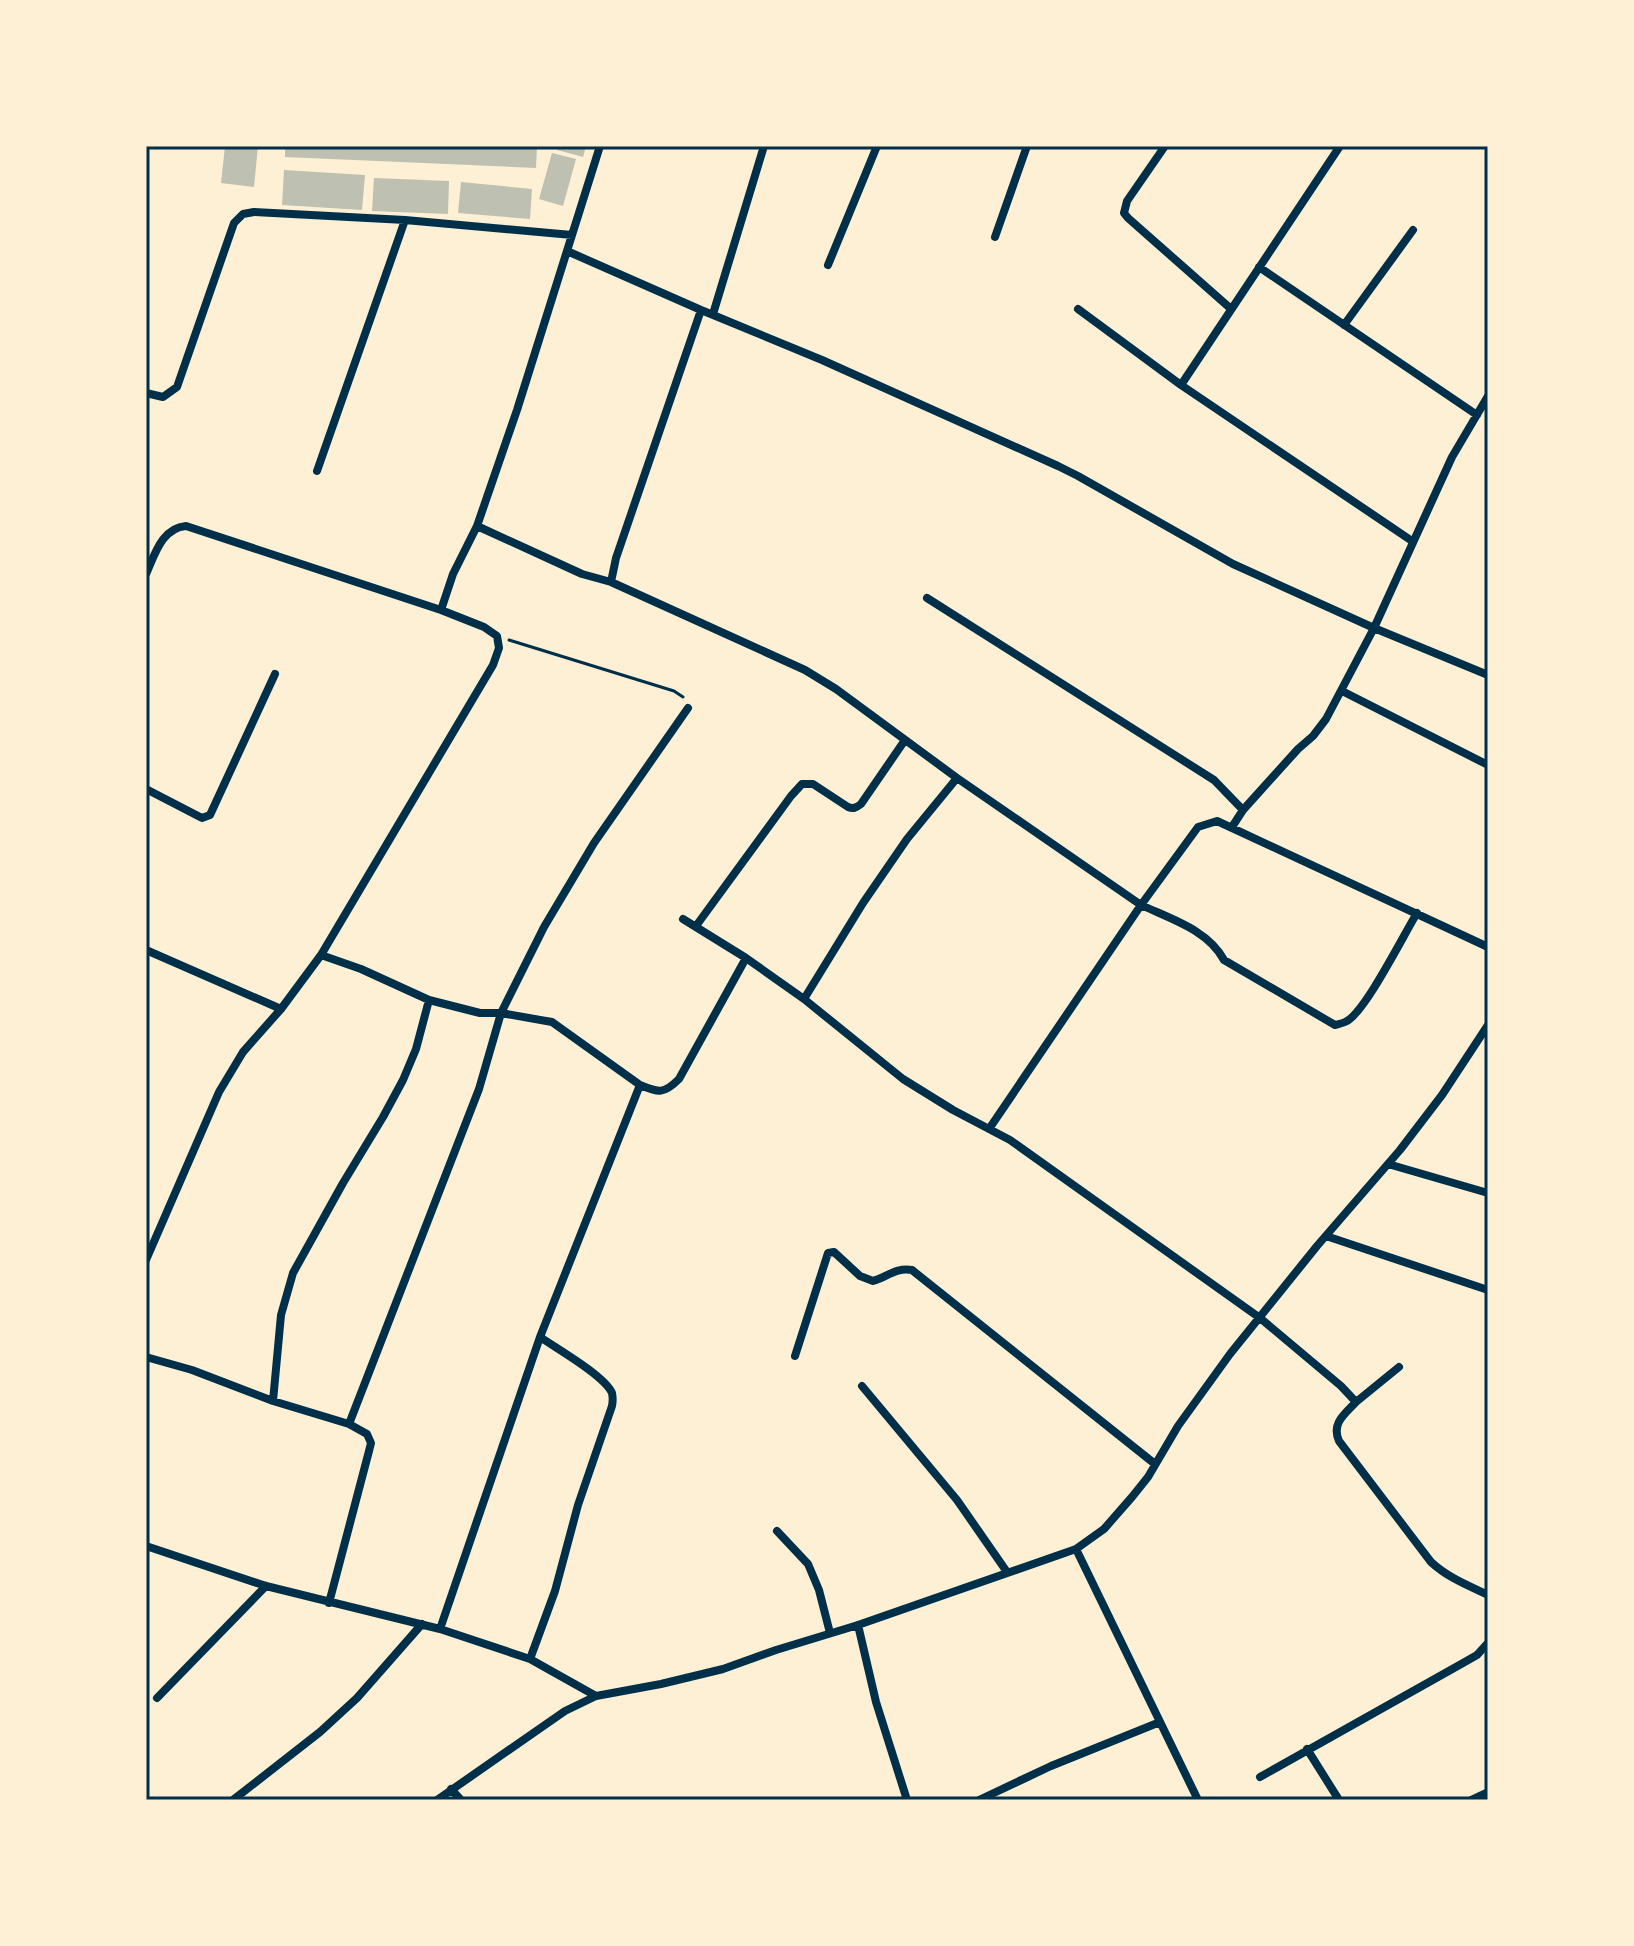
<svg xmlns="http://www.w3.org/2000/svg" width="1634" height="1946" viewBox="0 0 1634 1946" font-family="'Open Sans',sans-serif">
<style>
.building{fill:#bec0b2}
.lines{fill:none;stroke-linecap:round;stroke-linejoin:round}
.path{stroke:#003049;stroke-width:3}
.minor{stroke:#003049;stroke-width:8}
.neatline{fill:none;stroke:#003049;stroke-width:3}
</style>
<rect width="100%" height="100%" fill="#fdf0d5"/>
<!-- building -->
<path class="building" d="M225,146H258L254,187L221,183Z
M285,146H537L536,168L285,157Z
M558,146H586L583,157L557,150Z
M552,153L576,159L563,206L539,199Z
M284,170L365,175L362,210L282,205Z
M374,178L449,181L448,214L372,211Z
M461,182L532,189L530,219L458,213Z"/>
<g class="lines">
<!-- path -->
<path class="path" d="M509,640L674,691L683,697"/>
<!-- minor -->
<path class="minor" d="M1165,146L1127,201L1124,213L1128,218L1230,308
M1340,146L1181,385L1412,541
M995,237L1027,146
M567,251L701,310L822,360L1058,466L1078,476L1233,564L1374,628L1488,675
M828,265L877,146
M1259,267L1477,415
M1078,309L1181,385
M713,314L764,146
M1344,325L1413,230
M146,393L163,397L177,387L234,223L243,214L254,212L405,220L572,235L600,146
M317,471L405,220
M477,526L582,574L611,582L616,558L701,310
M146,574C155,554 162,528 186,526L441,610L453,574L477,526L517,410L572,235
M611,582L805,670L836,689L957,778L1141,905L1198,827L1217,821L1488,947
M927,598L1214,780L1243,810L1232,827
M1342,691L1488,765
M146,789L202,818L210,815L275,674
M1243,810L1298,749L1313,736L1326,719L1374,628L1452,457L1488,396
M683,919L746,958L804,999L903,1079L953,1110L1010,1140L1260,1318L1341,1386L1356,1402C1345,1414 1331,1423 1339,1441L1431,1562C1447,1577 1467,1585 1488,1595
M696,926L791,796L802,784H813L848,807C853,809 856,808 861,804L905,740
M146,950L281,1009
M321,955L361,969L429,1000L480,1013H501L552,1022L640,1085L540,1337L440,1629
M804,999L863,903L907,839L957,778
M640,1085C659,1093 664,1094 679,1079L746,958
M989,1129L1141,905C1171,919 1208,930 1224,960L1335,1025C1339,1024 1344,1023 1347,1021C1366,1010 1403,936 1417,913
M1388,1164L1488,1193
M1326,1236L1488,1290
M146,1260L219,1092L243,1052L281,1009L321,955L493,665L499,648L497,636L484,627L441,610
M795,1356L828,1253L834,1252L860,1276L873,1281C887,1277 896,1267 912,1270L1155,1464
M146,1357L192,1370L273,1401L349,1424L367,1434L371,1443L369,1451L329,1603
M862,1386L957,1500L1007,1572
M273,1401L281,1315L293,1273L343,1183L383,1117L403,1080L416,1049L429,1000
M1356,1402L1399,1367
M349,1424L479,1089L501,1013L544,927L594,843L688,708
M777,1531L808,1564L819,1590L830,1633
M146,1546L266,1586L440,1629L530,1659L596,1696
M1076,1549L1198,1800
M858,1625L876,1702L907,1800
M530,1659L555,1591L578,1505L612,1406C613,1401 613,1398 612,1393C605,1376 556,1348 540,1337
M157,1698L266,1586
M1307,1749L1339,1800
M1260,1777L1463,1663L1477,1655L1488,1643
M451,1789L461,1800
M233,1800L320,1732L357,1698L422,1624
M437,1800L565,1711L596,1696L661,1684L723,1669L776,1650L858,1625L1076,1549L1104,1529L1132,1497L1148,1477L1178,1426L1230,1354L1317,1246L1400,1150L1442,1095L1488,1025
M979,1800L1051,1766L1160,1722
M1471,1800L1488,1792"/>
</g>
<!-- border -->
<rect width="1634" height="1946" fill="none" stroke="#fdf0d5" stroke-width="296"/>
<rect x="148" y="148" width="1338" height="1650" class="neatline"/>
</svg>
